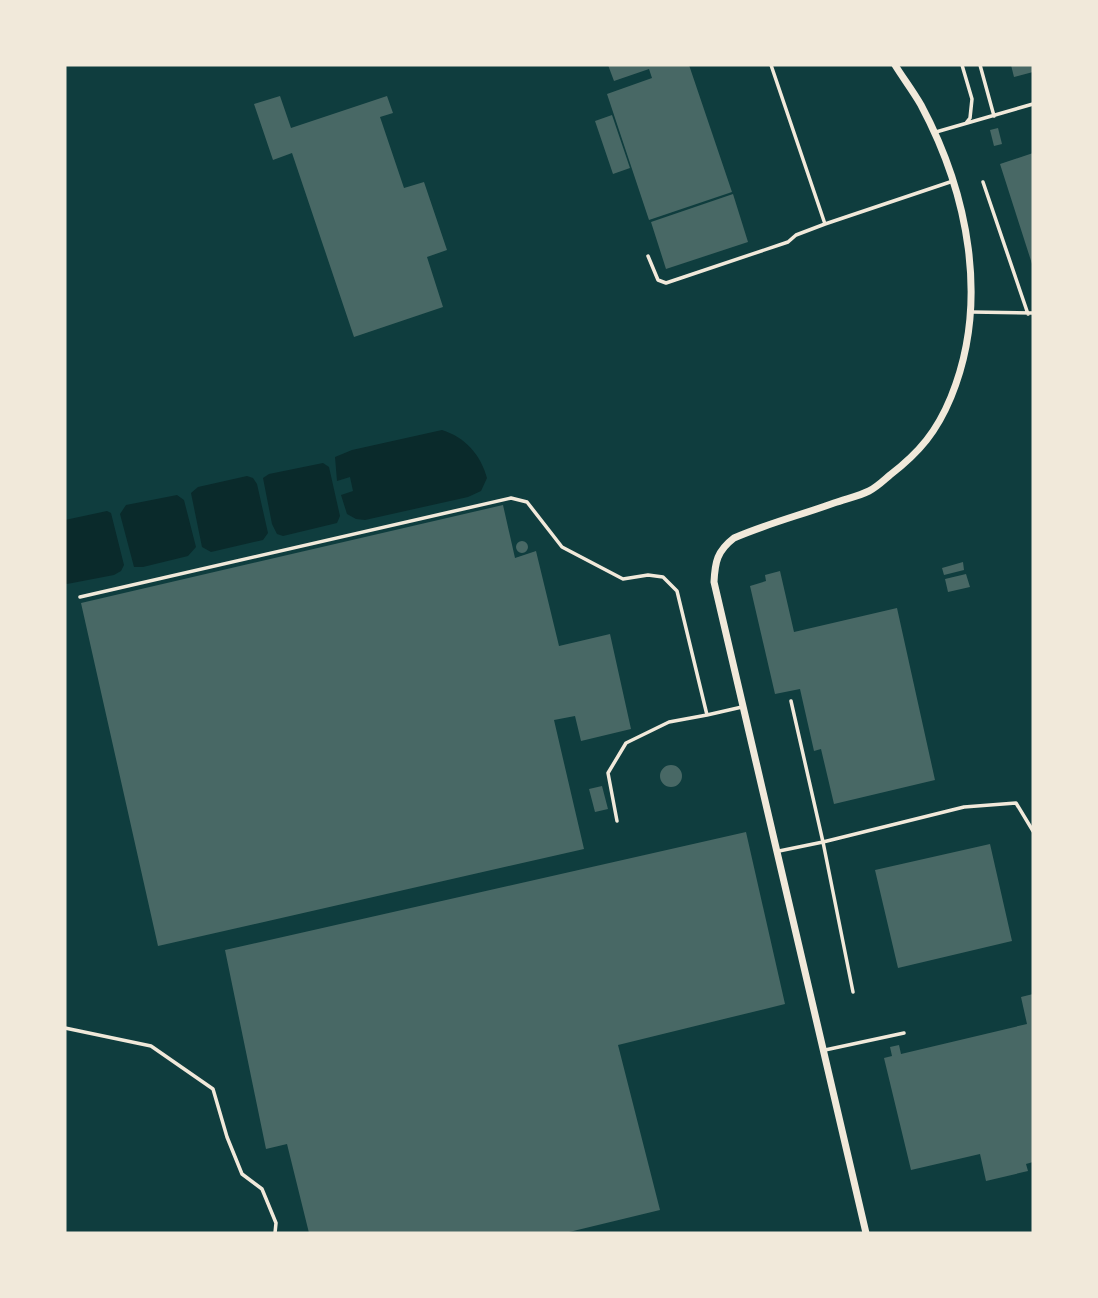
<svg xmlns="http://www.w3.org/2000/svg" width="1098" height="1298" viewBox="0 0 1098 1298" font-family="Manrope,sans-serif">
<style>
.water{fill:#0a2a2b}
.building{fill:#486865}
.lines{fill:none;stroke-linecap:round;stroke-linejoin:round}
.service{stroke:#f1e9da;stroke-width:3.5}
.minor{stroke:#f1e9da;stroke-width:7}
</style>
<rect width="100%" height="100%" fill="#0f3d3e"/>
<!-- water -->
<path class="water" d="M442,430C465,437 481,455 487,478L481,491L468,497L365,520L356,519L347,514L341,495L353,491L350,477L337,481L335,457L352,450Z
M323,463L329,467L340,516L337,523L283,536L277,534L272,524L263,478L269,474Z
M247,476L253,478L257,484L268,533L263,540L211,552L202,547L191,493L198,487Z
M177,495L184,500L196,547L188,556L143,567H134L120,514L126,505Z
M107,511L111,513L124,565L121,571L114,575L67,584L65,583V520Z"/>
<!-- building -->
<path class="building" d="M608,65H689L732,192L649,220L607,94L652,78L649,69L614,81Z
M1011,65H1033V72L1014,77Z
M280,96L291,128L387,96L393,113L380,117L404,188L424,182L447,250L427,257L443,307L354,337L292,153L273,160L254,104Z
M612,115L630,168L613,174L595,121Z
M998,128L1002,144L994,146L990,130Z
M1033,153V267L1000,164Z
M733,194L748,242L666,269L651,222Z
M503,505L515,558L536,551L559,646L610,634L631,729L581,741L575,716L554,720L584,849L158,946L81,603Z
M516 547a6 6 0 1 1 12 0a6 6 0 1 1-12 0Z
M963,562L964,570L944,575L942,568Z
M780,571L794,632L897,608L935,780L834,804L821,749L814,751L800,689L775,694L750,586L766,581L765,575Z
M966,574L970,587L948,592L945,579Z
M660 776a11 11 0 1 1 22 0a11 11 0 1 1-22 0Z
M602,786L608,809L595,812L589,789Z
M746,832L785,1004L618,1045L660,1210L565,1233H309L287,1144L266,1149L225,950Z
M990,844L1012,941L898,968L875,870Z
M1033,994V1162L1026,1164L1028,1171L986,1181L980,1154L911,1170L884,1058L892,1056L890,1047L899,1045L901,1054L1027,1024L1021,997Z"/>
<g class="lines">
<!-- service -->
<path class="service" d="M771,65L825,224
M962,65L972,99L970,118L966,123
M980,65L994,116
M936,132L1033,104
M983,182L1028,314
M648,256L658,280L666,283L788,242L796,235L825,224L953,181
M972,312L1033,313
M80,597L511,498L527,502L562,547L623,579L648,575L663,577L677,591L707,715L742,707
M791,701L823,842L964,807L1016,803L1033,831
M617,821L608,773L626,743L669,722L707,715
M779,851L823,842L853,992
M65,1028L151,1046L213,1089L227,1137L242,1174L262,1189L276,1223L275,1233
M825,1050L904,1033"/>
<!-- minor -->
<path class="minor" d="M866,1233L714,582C715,562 717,551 734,538C766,524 801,515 834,503C845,499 859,496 869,491C877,487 884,480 890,475C920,452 937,431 951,397C990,302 968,193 921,105C913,91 903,78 895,65"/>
</g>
<!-- border -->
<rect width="1098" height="1298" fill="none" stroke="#f1e9da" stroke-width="133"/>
</svg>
